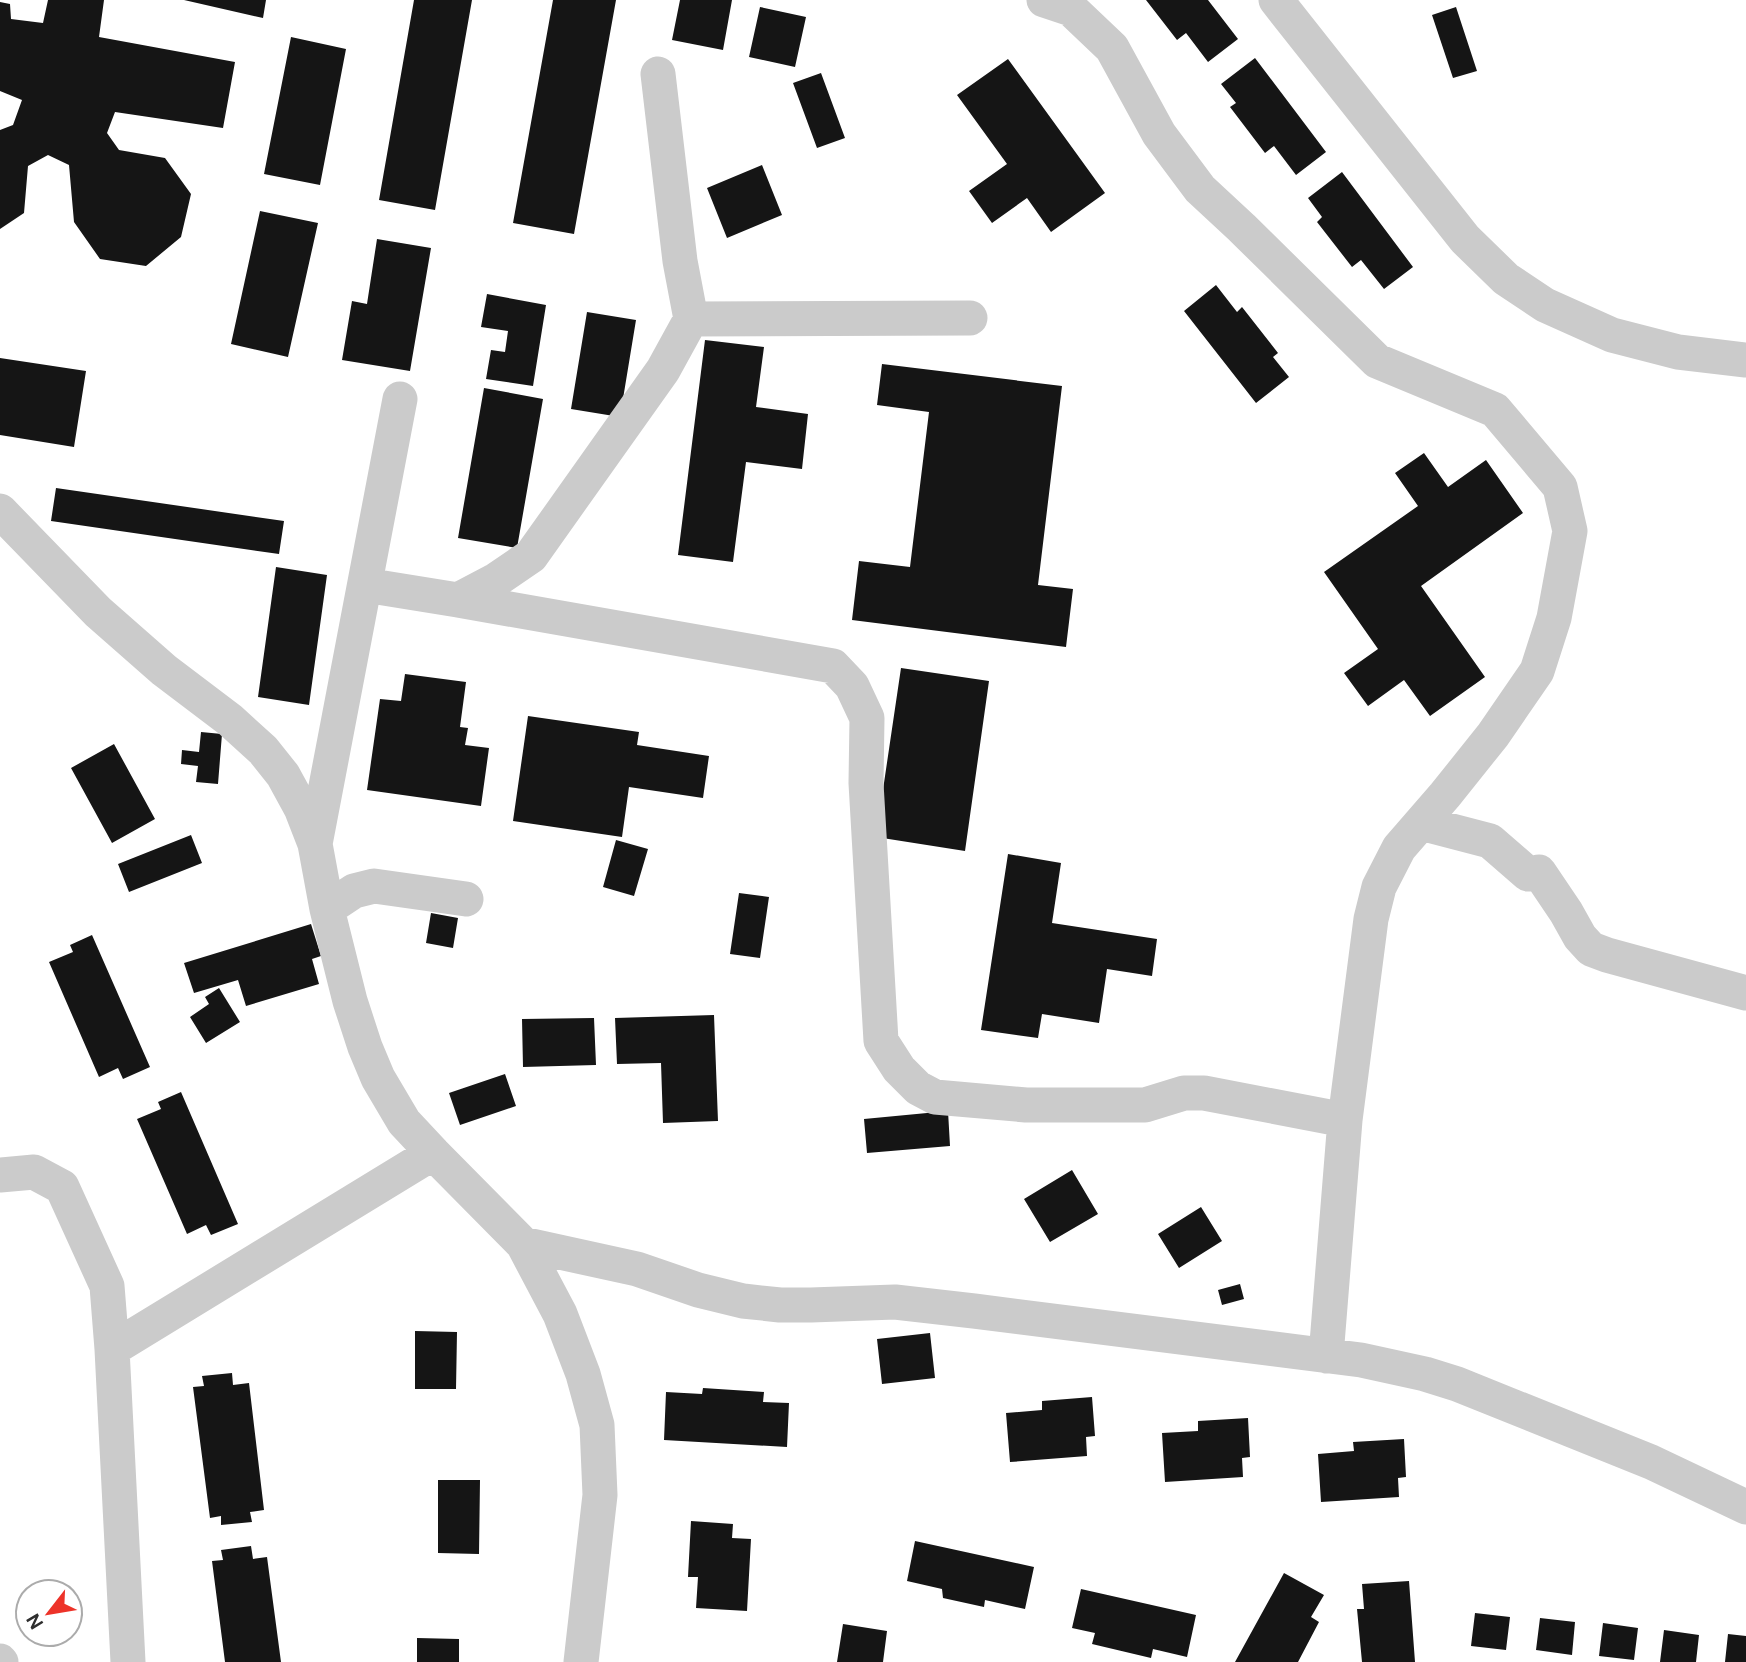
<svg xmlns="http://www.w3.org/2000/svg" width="1746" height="1662" viewBox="0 0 1746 1662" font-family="'DM Sans',sans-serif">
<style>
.building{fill:#151515}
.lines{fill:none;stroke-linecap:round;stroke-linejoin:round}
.minor{stroke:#cbcbcb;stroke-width:35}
</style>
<rect width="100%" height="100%" fill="#fff"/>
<!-- building -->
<path class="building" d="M48,0H104L99,37L235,62L223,128L115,112L107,133L119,150L165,158L191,194L181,237L146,266L100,259L74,222L69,165L48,155L28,166L24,213L0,229V130L13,125L22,100L0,91V2L10,4L11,19L43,23Z
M184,0H266L263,18Z
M414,0H472L435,210L379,200Z
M553,0H616L574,234L513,223Z
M680,0H732L723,50L672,40Z
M1146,0H1208L1238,39L1208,62L1186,33L1177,40Z
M760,7L806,17L795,67L749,57Z
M1456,7L1477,71L1453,78L1432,15Z
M291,37L346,49L320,185L264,174Z
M1255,58L1326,152L1296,175L1274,146L1265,153L1230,107L1236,103L1221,84Z
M1008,59L1105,193L1051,232L1027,198L992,223L969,191L1007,164L957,95Z
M821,73L845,138L817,148L793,83Z
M762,165L782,215L727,238L707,188Z
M1342,172L1413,267L1384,289L1361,260L1352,267L1317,222L1322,217L1308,198Z
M260,211L318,223L288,357L231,344Z
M377,239L431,248L410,371L342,360L352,301L367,304Z
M1216,285L1237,312L1242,307L1278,353L1273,357L1289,377L1256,403L1184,311Z
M487,294L546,305L533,386L486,379L491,350L505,352L508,331L481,327Z
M587,312L636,320L620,417L571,409Z
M705,340L764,347L756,407L808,414L802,469L746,462L733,562L678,555Z
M0,358L86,371L74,447L0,435Z
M882,364L1062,386L1038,585L1073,589L1066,647L852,620L859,561L910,567L929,412L877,405Z
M484,388L543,399L517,548L458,538Z
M1424,453L1448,487L1486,460L1523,513L1421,586L1485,677L1430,716L1404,680L1368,706L1344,673L1378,649L1324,572L1418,506L1395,473Z
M56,488L284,521L279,554L51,521Z
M276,567L327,575L309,705L258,697Z
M901,668L989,681L965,851L876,837Z
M405,674L466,682L460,727L468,728L465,745L489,748L481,806L367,790L380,699L401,701Z
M528,716L639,732L637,745L709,756L703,798L629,787L622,837L513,821Z
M201,732L222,734L218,784L196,782L198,766L181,764L182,750L199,752Z
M114,744L155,819L112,843L71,768Z
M191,835L202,863L129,892L118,864Z
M616,840L648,849L634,896L603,887Z
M1008,854L1061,863L1052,923L1157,939L1152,976L1107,969L1099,1023L1042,1014L1038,1038L981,1030Z
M739,893L769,897L760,958L730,954Z
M431,913L458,918L453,948L426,943Z
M311,924L321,956L312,959L319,984L246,1006L238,980L194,993L184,963Z
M92,935L150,1067L123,1079L118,1068L99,1077L49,962L73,952L70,945Z
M219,988L240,1022L206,1043L190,1017L209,1004L205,997Z
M714,1015L718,1121L663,1123L661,1063L617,1064L615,1018Z
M594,1018L596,1065L523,1067L522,1019Z
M505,1074L516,1106L460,1125L449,1093Z
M181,1092L238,1224L211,1235L206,1225L187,1234L137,1119L161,1109L158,1102Z
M948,1111L950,1146L867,1153L864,1119Z
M1072,1170L1098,1214L1050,1242L1024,1199Z
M1201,1207L1222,1241L1179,1268L1158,1234Z
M1240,1284L1244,1299L1222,1305L1218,1290Z
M415,1331L457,1332L456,1389H415Z
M930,1333L935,1378L882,1384L877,1339Z
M232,1373L233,1385L249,1383L264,1510L250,1512L252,1522L221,1525V1516L210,1518L193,1387L204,1386L202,1376Z
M703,1388L764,1392L763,1402L789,1403L787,1447L664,1440L666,1392L702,1394Z
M1092,1397L1095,1436L1086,1437L1087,1456L1010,1462L1006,1413L1042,1410V1401Z
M1248,1418L1250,1457L1242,1458L1243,1477L1165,1482L1162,1433L1198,1431V1421Z
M1404,1439L1406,1477L1398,1478L1399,1497L1321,1502L1318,1454L1354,1451L1353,1442Z
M438,1480H480L479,1554L438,1553Z
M691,1521L733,1524L732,1538L751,1539L747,1611L696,1608L698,1577H688Z
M915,1541L1034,1567L1025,1609L985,1600L984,1607L943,1598L942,1589L907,1581Z
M251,1546L253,1559L267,1557L281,1662H225L212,1561L223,1560L221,1550Z
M1284,1573L1324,1595L1311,1617L1319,1622L1298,1662H1235Z
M1409,1581L1415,1662H1362L1357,1609H1364L1362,1584Z
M1081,1589L1196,1615L1187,1657L1153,1649L1151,1658L1092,1644L1095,1633L1072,1628Z
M1475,1613L1510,1617L1506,1650L1471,1646Z
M1540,1618L1575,1622L1572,1655L1536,1650Z
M1603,1623L1638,1628L1634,1660L1599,1656Z
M843,1624L887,1631L883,1662H837Z
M1664,1630L1699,1635L1696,1662H1660Z
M1728,1634L1746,1636V1662H1725Z
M417,1638L459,1639V1662H417Z"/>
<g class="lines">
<!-- minor -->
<path class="minor" d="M1044,0L1071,9L1112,48L1159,134L1200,189L1242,228L1377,361L1495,410L1560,487L1570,531L1554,618L1537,671L1493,735L1445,795L1399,848L1379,887L1371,919L1345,1120L1326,1356
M1276,0L1465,239L1506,279L1545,305L1612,335L1678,352L1746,360
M691,319L970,318
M0,511L98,612L164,670L230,720L263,750L283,775L301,808L315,844L327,909L350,1001L365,1047L378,1078L404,1122L433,1153L523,1244L560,1314L583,1374L597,1425L600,1495L581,1662
M365,585L458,600L496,580L531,556L663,370L691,319L680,261L658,74
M458,600L833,666L852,686L867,718L866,783L881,1041L899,1069L918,1088L935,1097L1026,1105H1145L1184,1093H1204L1345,1120
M1421,823L1490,841L1528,874L1539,872L1566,912L1580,937L1591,949L1607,955L1746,993
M315,844L400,399
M327,909L354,891L374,886L466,899
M0,1175L34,1172L62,1187L107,1286L112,1349L128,1662
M523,1244L637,1269L698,1290L743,1301L780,1305H811L895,1302L974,1311L1361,1360L1425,1374L1457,1384L1651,1462L1746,1507
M112,1349L433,1153
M0,1661L1,1662"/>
</g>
<!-- north arrow -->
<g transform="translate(49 1613) rotate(239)"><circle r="33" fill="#ffffff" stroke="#ababab" stroke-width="2"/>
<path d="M0-5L12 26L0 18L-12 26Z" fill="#ed3329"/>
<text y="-10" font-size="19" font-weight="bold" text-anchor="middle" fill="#2e2e2e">N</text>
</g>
</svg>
